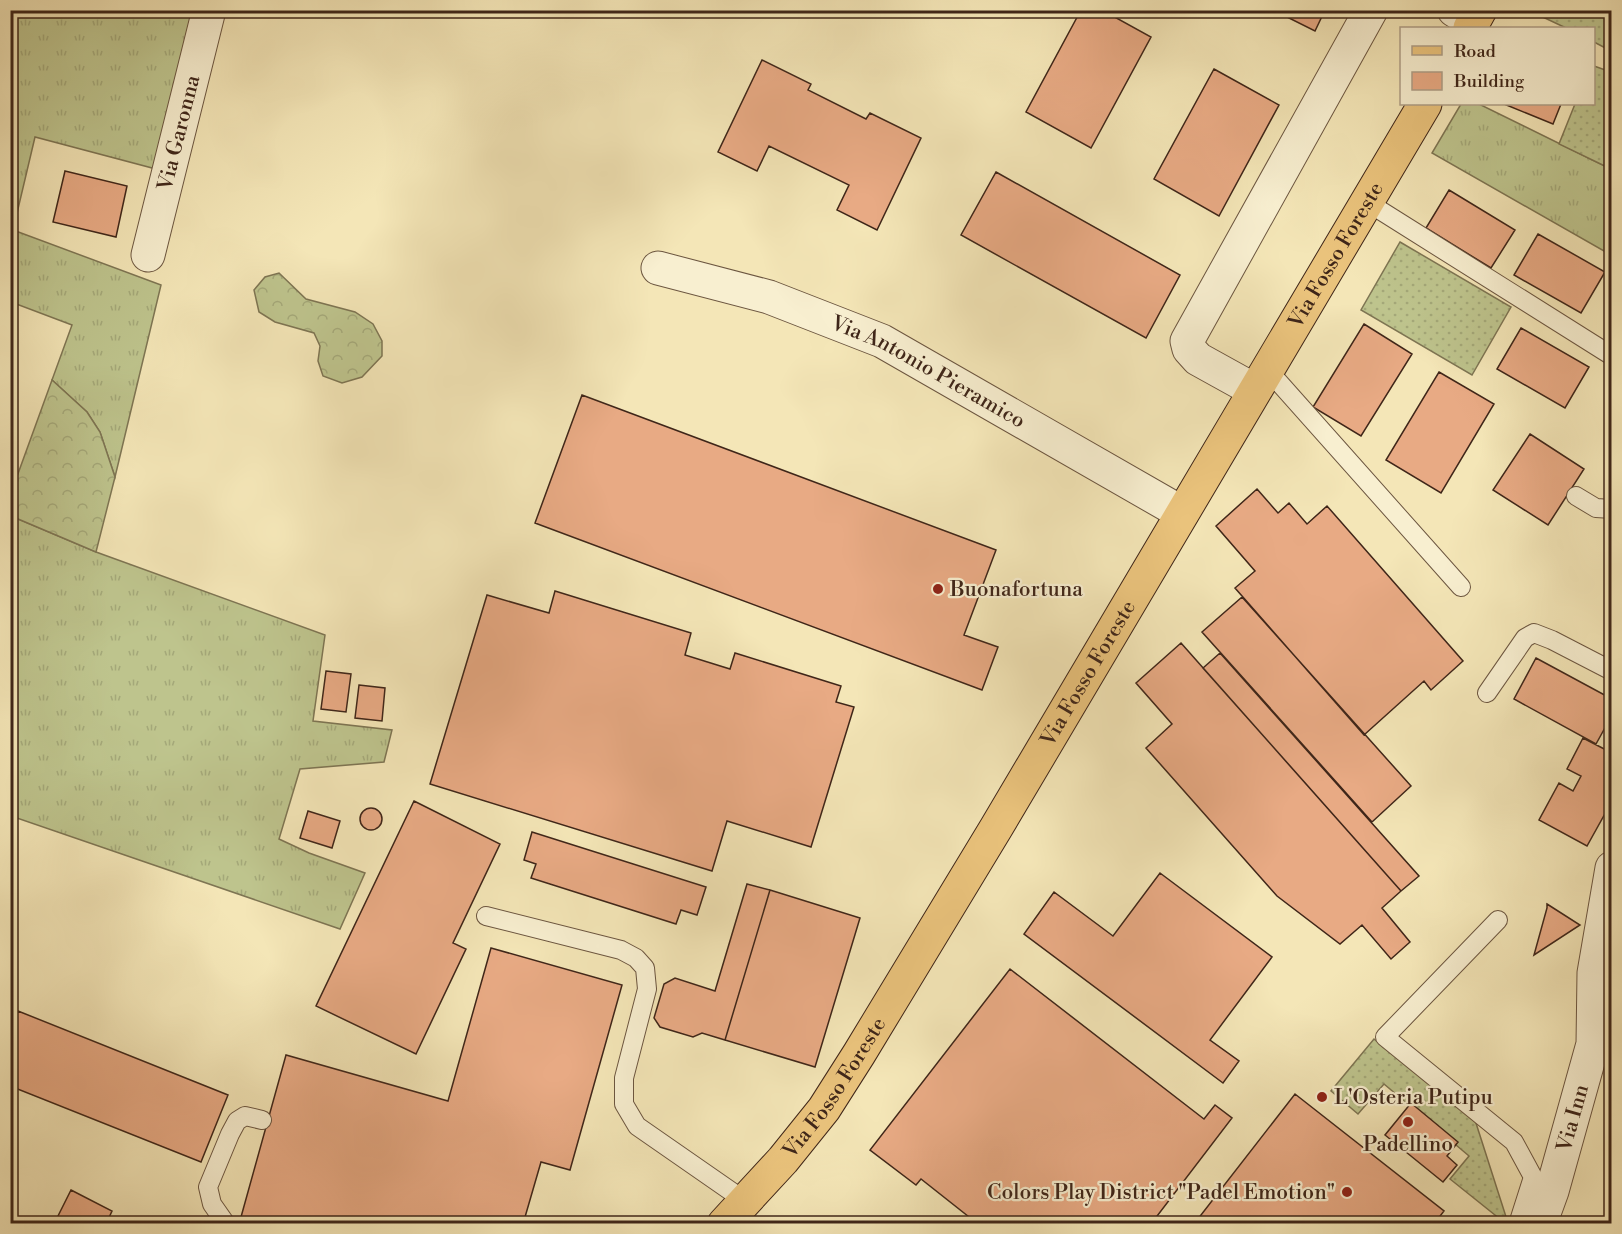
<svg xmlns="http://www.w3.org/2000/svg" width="1622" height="1234" viewBox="0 0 1622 1234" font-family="'Libre Bodoni',serif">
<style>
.grass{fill:url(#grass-tufts);stroke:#7e7553;stroke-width:1.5}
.forest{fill:url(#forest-crowns);stroke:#7e7553;stroke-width:1.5}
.garden{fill:url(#garden-dots);stroke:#7e7553;stroke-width:1.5}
.building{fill:#e8aa84;stroke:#3f2619;stroke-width:1.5}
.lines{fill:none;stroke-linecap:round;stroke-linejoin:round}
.service-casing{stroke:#6c5640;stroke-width:20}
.minor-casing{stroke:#6c5640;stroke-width:35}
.primary-casing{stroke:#3f2619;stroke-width:35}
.service{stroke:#f8efd0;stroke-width:18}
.minor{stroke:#f8efd0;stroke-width:33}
.primary{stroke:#eac37c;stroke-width:33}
.poi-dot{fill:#8f2418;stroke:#f8efd0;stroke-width:2}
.labels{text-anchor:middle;stroke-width:4.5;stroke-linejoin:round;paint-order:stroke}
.street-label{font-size:21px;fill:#3f2619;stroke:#f8efd0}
.poi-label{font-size:21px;fill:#3f2619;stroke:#f8efd0;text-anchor:start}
</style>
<defs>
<pattern id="grass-tufts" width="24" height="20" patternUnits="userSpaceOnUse" patternTransform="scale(1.5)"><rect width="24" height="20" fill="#bec48d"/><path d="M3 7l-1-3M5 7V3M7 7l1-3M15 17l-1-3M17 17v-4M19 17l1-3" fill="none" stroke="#a4a879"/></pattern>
<pattern id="forest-crowns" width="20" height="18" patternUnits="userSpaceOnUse" patternTransform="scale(1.5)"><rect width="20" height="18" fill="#bec48d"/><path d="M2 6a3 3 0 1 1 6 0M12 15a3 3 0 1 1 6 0" fill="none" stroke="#a4a879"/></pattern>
<pattern id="garden-dots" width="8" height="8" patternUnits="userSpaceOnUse" patternTransform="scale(1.5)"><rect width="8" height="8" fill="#bec48d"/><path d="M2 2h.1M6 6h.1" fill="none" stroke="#a4a879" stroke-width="1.8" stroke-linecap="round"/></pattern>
</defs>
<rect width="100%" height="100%" fill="#f4e6b7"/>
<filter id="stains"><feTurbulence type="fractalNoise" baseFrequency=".00333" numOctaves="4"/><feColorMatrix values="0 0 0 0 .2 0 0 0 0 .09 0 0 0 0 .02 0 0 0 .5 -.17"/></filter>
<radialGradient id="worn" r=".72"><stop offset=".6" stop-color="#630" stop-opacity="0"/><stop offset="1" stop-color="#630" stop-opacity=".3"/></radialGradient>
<!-- grass -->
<path class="grass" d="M10,11H194L156,169L35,137L13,230L161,285L115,477L100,432L87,412L52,380L72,325L11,302Z
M1461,104H1479L1611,169V255L1432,153Z
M11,516L96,552L325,635L313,721L392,730L384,762L300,769L279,839L309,853L365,873L340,929L11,816Z"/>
<!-- forest -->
<path class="forest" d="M279,273L306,299L355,312L373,324L382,341V356L362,377L342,383L323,376L318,361L320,346L314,333L275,322L259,312L254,290L265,277Z
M52,380L87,412L100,432L115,477L96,552L11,516V493Z"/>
<!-- garden -->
<path class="garden" d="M1530,11H1611V51L1594,42V28H1566Z
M1594,66L1611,72V169L1559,144L1575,104H1594Z
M1400,242L1511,307L1472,375L1361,310Z
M1374,1039L1475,1120L1508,1223H1505L1450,1179L1469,1156L1384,1084L1358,1114L1331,1091Z"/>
<!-- building -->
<path class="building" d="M1081,10H1102L1151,37L1091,148L1026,112Z
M1273,10H1325L1315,31Z
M762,60L811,84L808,90L866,119L870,113L921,138L877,230L837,210L849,185L769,146L757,171L718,152Z
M1214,69L1279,105L1219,216L1154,179Z
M1504,104H1561L1553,124Z
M65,171L127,186L116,237L53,222Z
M996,172L1180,275L1146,338L961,235Z
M1449,190L1515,230L1491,268L1426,228Z
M1538,234L1605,272L1581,313L1514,275Z
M1364,324L1412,354L1361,436L1313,407Z
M1521,328L1589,367L1565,408L1497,369Z
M1439,372L1494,404L1441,493L1386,460Z
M582,395L996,550L964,635L998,647L982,690L535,523Z
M1530,434L1584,469L1548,525L1493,490Z
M1257,489L1278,513L1289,503L1307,524L1327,506L1463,661L1431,690L1424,681L1364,735L1235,588L1255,571L1216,526Z
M555,591L691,633L685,655L730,669L735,653L841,686L836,702L854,707L811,847L727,821L712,871L430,784L487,595L549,613Z
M1242,597L1411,786L1372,822L1202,632Z
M1181,643L1401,891L1382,908L1410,942L1391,959L1362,925L1340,944L1277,896L1146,748L1172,724L1136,683Z
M1220,653L1419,876L1401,891L1203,668Z
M1536,658L1612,699V715L1596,744L1514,699Z
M326,671L351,674L346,712L321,709Z
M359,685L385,688L382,721L355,718Z
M1583,738L1612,753V801L1587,846L1539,820L1559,783L1573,791L1581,776L1567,769Z
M414,801L500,844L453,943L466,949L416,1054L316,1006Z
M360 819a11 11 0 1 1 22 0a11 11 0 1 1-22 0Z
M308,811L340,821L332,848L300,838Z
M532,832L706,887L697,915L681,910L676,924L531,878L536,864L524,860Z
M1160,873L1272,957L1210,1040L1239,1061L1223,1083L1024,934L1054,892L1113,936Z
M747,884L770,890L725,1040L702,1033L693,1037L660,1027L654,1018L664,984L675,978L715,991Z
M770,890L860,918L815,1067L725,1040Z
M1547,904L1580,925L1534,955L1547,908Z
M491,948L622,985L570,1170L541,1162L523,1224H266L241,1217L286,1055L448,1101Z
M1010,969L1204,1119L1215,1105L1232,1118L1151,1224H978L921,1179L916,1185L870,1150Z
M18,1011L228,1095L201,1162L10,1086V1029Z
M1295,1094L1444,1211L1434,1224H1194Z
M1411,1103L1458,1142L1447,1156L1457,1165L1443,1182L1385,1135Z
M71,1190L112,1211L106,1224H54Z"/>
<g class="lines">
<defs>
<path id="service" d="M1367,202L1612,356
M1267,369L1461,587
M1576,496L1596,508L1612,509
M1487,693L1525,638L1534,633L1552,640L1612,671
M486,916L621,950L636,958L645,968L647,989L624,1078V1104L637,1126L745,1201
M1498,920L1385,1037L1514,1142L1533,1177L1518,1224
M226,1224L212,1204L208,1187L230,1134L237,1121L245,1116L262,1120"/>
<g id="minor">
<path d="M1454,10L1473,22"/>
<path id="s1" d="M148,255L209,10"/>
<path id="s2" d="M658,268L769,297L882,341L1182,513"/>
<path d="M1254,390L1198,359L1189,349L1187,341L1371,10"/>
<path id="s3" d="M1540,1224L1552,1191L1593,1044L1594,973L1612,868"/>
</g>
<g id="primary">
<path d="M1470,28L1480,10"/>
<path id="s4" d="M724,1224L783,1160L824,1109L859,1054L996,828L1425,104"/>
</g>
</defs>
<!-- service casing -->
<use href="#service" class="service-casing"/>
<!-- minor casing -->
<use href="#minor" class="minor-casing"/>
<!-- primary casing -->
<use href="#primary" class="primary-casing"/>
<!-- service -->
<use href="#service" class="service"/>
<!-- minor -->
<use href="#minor" class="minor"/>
<!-- primary -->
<use href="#primary" class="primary"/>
</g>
<!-- markers -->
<g class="poi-dot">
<circle cx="938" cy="589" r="6"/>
<circle cx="1322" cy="1097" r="6"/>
<circle cx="1408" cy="1122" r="6"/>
<circle cx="1347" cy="1192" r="6"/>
</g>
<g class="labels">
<!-- street labels -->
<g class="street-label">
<text dy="7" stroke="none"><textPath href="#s1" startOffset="126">Via Garonna</textPath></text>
<text dy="7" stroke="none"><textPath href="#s4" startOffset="1148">Via Fosso Foreste</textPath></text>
<text dy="7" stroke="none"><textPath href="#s2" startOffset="291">Via Antonio Pieramico</textPath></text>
<text dy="7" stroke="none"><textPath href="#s4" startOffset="662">Via Fosso Foreste</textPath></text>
<text dy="7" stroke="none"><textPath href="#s4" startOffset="176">Via Fosso Foreste</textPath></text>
<text dy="7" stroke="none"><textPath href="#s3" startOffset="111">Via Inn</textPath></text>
</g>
<!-- poi labels -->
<g class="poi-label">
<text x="950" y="596">Buonafortuna</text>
<text x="1334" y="1104">L'Osteria Putipu</text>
<text x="1408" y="1151" text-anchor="middle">Padellino</text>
<text x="1335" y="1199" text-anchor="end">Colors Play District "Padel Emotion"</text>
</g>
</g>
<!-- margin -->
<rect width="1622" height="1234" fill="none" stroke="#f4e6b7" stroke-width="36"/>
<rect x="12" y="12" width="1598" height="1210" fill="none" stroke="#3f2619" stroke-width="3"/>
<rect x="18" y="18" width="1586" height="1198" fill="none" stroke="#3f2619" stroke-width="1.5"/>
<!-- legend -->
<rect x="1400" y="27" width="195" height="78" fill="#f8efd0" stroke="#ae9f87" stroke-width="1.5"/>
<rect x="1412" y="46" width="30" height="9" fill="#eac37c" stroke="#ae9f87" stroke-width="1.5"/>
<text x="1454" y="57" font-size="18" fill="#3f2619">Road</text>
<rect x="1412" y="72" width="30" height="18" fill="#e8aa84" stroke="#ae9f87" stroke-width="1.5"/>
<text x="1454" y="87" font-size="18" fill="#3f2619">Building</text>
<rect width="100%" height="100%" filter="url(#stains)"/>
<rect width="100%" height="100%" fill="url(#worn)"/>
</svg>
